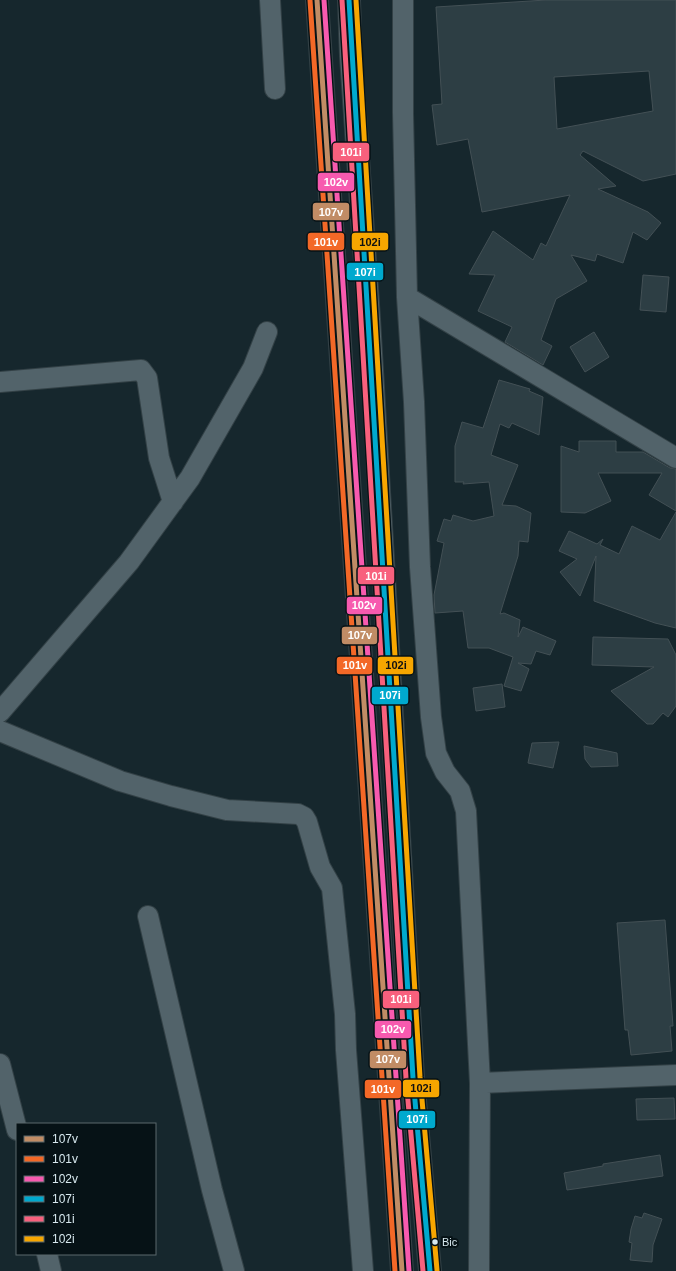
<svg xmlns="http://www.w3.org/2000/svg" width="676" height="1271" viewBox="0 0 676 1271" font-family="Arial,sans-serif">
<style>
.building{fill:#2d3e44;stroke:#435055;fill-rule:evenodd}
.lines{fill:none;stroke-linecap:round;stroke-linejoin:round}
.street-casing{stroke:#334146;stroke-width:22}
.highway-casing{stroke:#334146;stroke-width:24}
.street{stroke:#52636a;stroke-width:20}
.highway{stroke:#526268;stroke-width:22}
.bus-1-casing{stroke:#061216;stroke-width:8}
.bus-2-casing{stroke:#061216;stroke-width:8}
.bus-3-casing{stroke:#061216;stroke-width:8}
.bus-4-casing{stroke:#061216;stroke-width:8}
.bus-5-casing{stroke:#061216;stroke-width:8}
.bus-6-casing{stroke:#061216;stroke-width:8}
.bus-1{stroke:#c18c65;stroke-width:5}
.bus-2{stroke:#f36827;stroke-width:5}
.bus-3{stroke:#f75aaf;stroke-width:5}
.bus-4{stroke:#00a9ce;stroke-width:5}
.bus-5{stroke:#f8607d;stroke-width:5}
.bus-6{stroke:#f7a600;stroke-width:5}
.bus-dot{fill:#d7e8ee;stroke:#061216;stroke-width:1.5}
.labels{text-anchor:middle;stroke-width:4;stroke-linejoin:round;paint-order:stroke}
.bus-label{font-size:11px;fill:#d7e8ee;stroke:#061216;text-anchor:start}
.line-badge{stroke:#061216;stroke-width:1.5}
.badge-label{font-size:11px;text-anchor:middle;font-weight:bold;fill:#fff}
.pale-badge-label{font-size:11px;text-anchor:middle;font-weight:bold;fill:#111}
</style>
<rect width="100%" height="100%" fill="#16272d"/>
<!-- building -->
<path class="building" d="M546,0H676V174L643,181L583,151L580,155L616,186L598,189L648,212L661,223L647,240L633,232L623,263L597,254L595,261L571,255L587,281L556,299L541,340L552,346L543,365L505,342L512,327L478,311L495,275L469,274L493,231L533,260L541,243L546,246L570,195L482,212L468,139L437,145L432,105L442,104L436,7ZM649,71L653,111L557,129L554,77Z
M643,275L669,277L666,312L640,310Z
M594,332L609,357L585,372L570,347Z
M499,380L530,389L529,391L543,397L539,435L512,423L509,428L500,424L491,455L518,465L502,505L516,506L531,513L528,542L519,541L518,556L500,614L504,613L520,620L518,637L523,627L556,641L550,655L536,651L531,664L518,663L529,669L521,691L504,686L513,657L489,648H468L463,611L435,613L434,595L444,543L437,541L444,519L451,521L453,515L473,521L494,516L489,482L463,484L464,482H455V446L462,422L483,428Z
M579,441H616V452H643L670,468L676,469V511L649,495L662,473H598L611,501L585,513L561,512V446L579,452Z
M676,512V628L655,623L594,601L596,556L580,596L560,572L577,559L559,551L569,531L597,544L603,539L600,545L619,554L632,526L660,540Z
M593,637L668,639L676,655V706L668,717L663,713L653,724H647L611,691L654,667L592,665Z
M502,684L505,707L476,711L473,688Z
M559,742L553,768L528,763L532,743Z
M584,746L617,753L618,766L591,767L585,759Z
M665,920L673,1026H670L672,1051L631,1055L628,1030H625L617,923Z
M674,1098L675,1119L637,1120L636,1099Z
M660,1155L663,1176L567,1190L564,1173L603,1166V1164Z
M644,1213L662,1219L653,1245L652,1262L630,1260L632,1243L629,1242L631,1229L635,1216L642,1218Z"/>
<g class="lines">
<defs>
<path id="street" d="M270,0L275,89
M403,0V113L407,297L414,402L420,567L431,717L436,753L445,772L460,791L466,811L480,1083L479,1271
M407,297L676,458
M0,382L141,370L147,378L159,458L173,502
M0,712L129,562L190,478L253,368L267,332
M0,731L120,781L171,796L227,810L298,814L304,817L307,822L320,867L332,888L345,1014L346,1050L363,1271
M148,916L212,1190L234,1271
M0,1064L17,1130
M480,1083L676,1075
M47,1254L51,1271"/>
<path id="highway" d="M317,0L402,1271
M349,0L351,56L369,319L413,1078L430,1271"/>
</defs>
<!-- street casing -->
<use href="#street" class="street-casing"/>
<!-- highway casing -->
<use href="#highway" class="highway-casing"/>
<!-- street -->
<use href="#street" class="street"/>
<!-- highway -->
<use href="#highway" class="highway"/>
<defs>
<path id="bus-1" d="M317,0L402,1271"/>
<path id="bus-2" d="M310,0L395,1271"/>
<path id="bus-3" d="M324,0L409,1271"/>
<path id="bus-4" d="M349,0L413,1078L430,1271"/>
<path id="bus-5" d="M342,0L406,1078L423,1271"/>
<path id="bus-6" d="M356,0L420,1077L437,1270"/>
</defs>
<!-- bus-1 casing -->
<use href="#bus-1" class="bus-1-casing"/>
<!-- bus-2 casing -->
<use href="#bus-2" class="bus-2-casing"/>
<!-- bus-3 casing -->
<use href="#bus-3" class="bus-3-casing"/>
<!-- bus-4 casing -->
<use href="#bus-4" class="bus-4-casing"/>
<!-- bus-5 casing -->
<use href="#bus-5" class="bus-5-casing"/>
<!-- bus-6 casing -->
<use href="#bus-6" class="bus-6-casing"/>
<!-- bus-1 -->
<use href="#bus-1" class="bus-1"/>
<!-- bus-2 -->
<use href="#bus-2" class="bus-2"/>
<!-- bus-3 -->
<use href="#bus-3" class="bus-3"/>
<!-- bus-4 -->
<use href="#bus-4" class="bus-4"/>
<!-- bus-5 -->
<use href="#bus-5" class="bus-5"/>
<!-- bus-6 -->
<use href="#bus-6" class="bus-6"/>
</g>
<!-- markers -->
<circle class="bus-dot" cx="435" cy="1242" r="3.5"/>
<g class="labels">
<!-- bus labels -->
<g class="bus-label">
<text x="442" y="1246">Bic</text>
</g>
</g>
<g class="line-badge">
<rect x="332" y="142" width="38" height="20" rx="4" fill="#f8607d"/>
<rect x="317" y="172" width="38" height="20" rx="4" fill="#f75aaf"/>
<rect x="312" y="202" width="38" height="19" rx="4" fill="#c18c65"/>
<rect x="351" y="232" width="38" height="19" rx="4" fill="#f7a600"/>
<rect x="307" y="232" width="38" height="19" rx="4" fill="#f36827"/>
<rect x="346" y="262" width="38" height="19" rx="4" fill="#00a9ce"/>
<rect x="357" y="566" width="38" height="19" rx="4" fill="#f8607d"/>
<rect x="346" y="596" width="37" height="19" rx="4" fill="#f75aaf"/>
<rect x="341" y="626" width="37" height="19" rx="4" fill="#c18c65"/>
<rect x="377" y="656" width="37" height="19" rx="4" fill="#f7a600"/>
<rect x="336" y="656" width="37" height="19" rx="4" fill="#f36827"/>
<rect x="371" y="686" width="38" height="19" rx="4" fill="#00a9ce"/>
<rect x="382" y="990" width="38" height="19" rx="4" fill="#f8607d"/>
<rect x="374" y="1020" width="38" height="19" rx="4" fill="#f75aaf"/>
<rect x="369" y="1050" width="38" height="19" rx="4" fill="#c18c65"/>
<rect x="402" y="1079" width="38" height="19" rx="4" fill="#f7a600"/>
<rect x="364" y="1079" width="38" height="20" rx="4" fill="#f36827"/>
<rect x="398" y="1110" width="38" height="19" rx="4" fill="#00a9ce"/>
</g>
<g class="badge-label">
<text x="351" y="156">101i</text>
<text x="336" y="186">102v</text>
<text x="331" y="216">107v</text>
<text x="326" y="246">101v</text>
<text x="365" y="276">107i</text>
<text x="376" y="580">101i</text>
<text x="364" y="609">102v</text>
<text x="360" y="639">107v</text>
<text x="355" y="669">101v</text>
<text x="390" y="699">107i</text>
<text x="401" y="1003">101i</text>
<text x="393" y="1033">102v</text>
<text x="388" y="1063">107v</text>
<text x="383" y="1093">101v</text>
<text x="417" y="1123">107i</text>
</g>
<g class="pale-badge-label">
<text x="370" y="246">102i</text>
<text x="396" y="669">102i</text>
<text x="421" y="1092">102i</text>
</g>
<!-- legend -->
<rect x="16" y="1123" width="140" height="132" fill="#061216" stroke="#5a686c"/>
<rect x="24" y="1136" width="20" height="6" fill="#c18c65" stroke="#5a686c"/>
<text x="52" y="1143" font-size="12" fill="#d7e8ee">107v</text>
<rect x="24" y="1156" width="20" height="6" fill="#f36827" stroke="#5a686c"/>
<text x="52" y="1163" font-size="12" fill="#d7e8ee">101v</text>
<rect x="24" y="1176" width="20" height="6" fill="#f75aaf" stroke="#5a686c"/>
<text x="52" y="1183" font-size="12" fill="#d7e8ee">102v</text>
<rect x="24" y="1196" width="20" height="6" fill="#00a9ce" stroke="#5a686c"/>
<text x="52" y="1203" font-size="12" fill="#d7e8ee">107i</text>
<rect x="24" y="1216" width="20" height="6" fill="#f8607d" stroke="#5a686c"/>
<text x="52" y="1223" font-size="12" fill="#d7e8ee">101i</text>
<rect x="24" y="1236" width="20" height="6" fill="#f7a600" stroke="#5a686c"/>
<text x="52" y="1243" font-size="12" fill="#d7e8ee">102i</text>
</svg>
